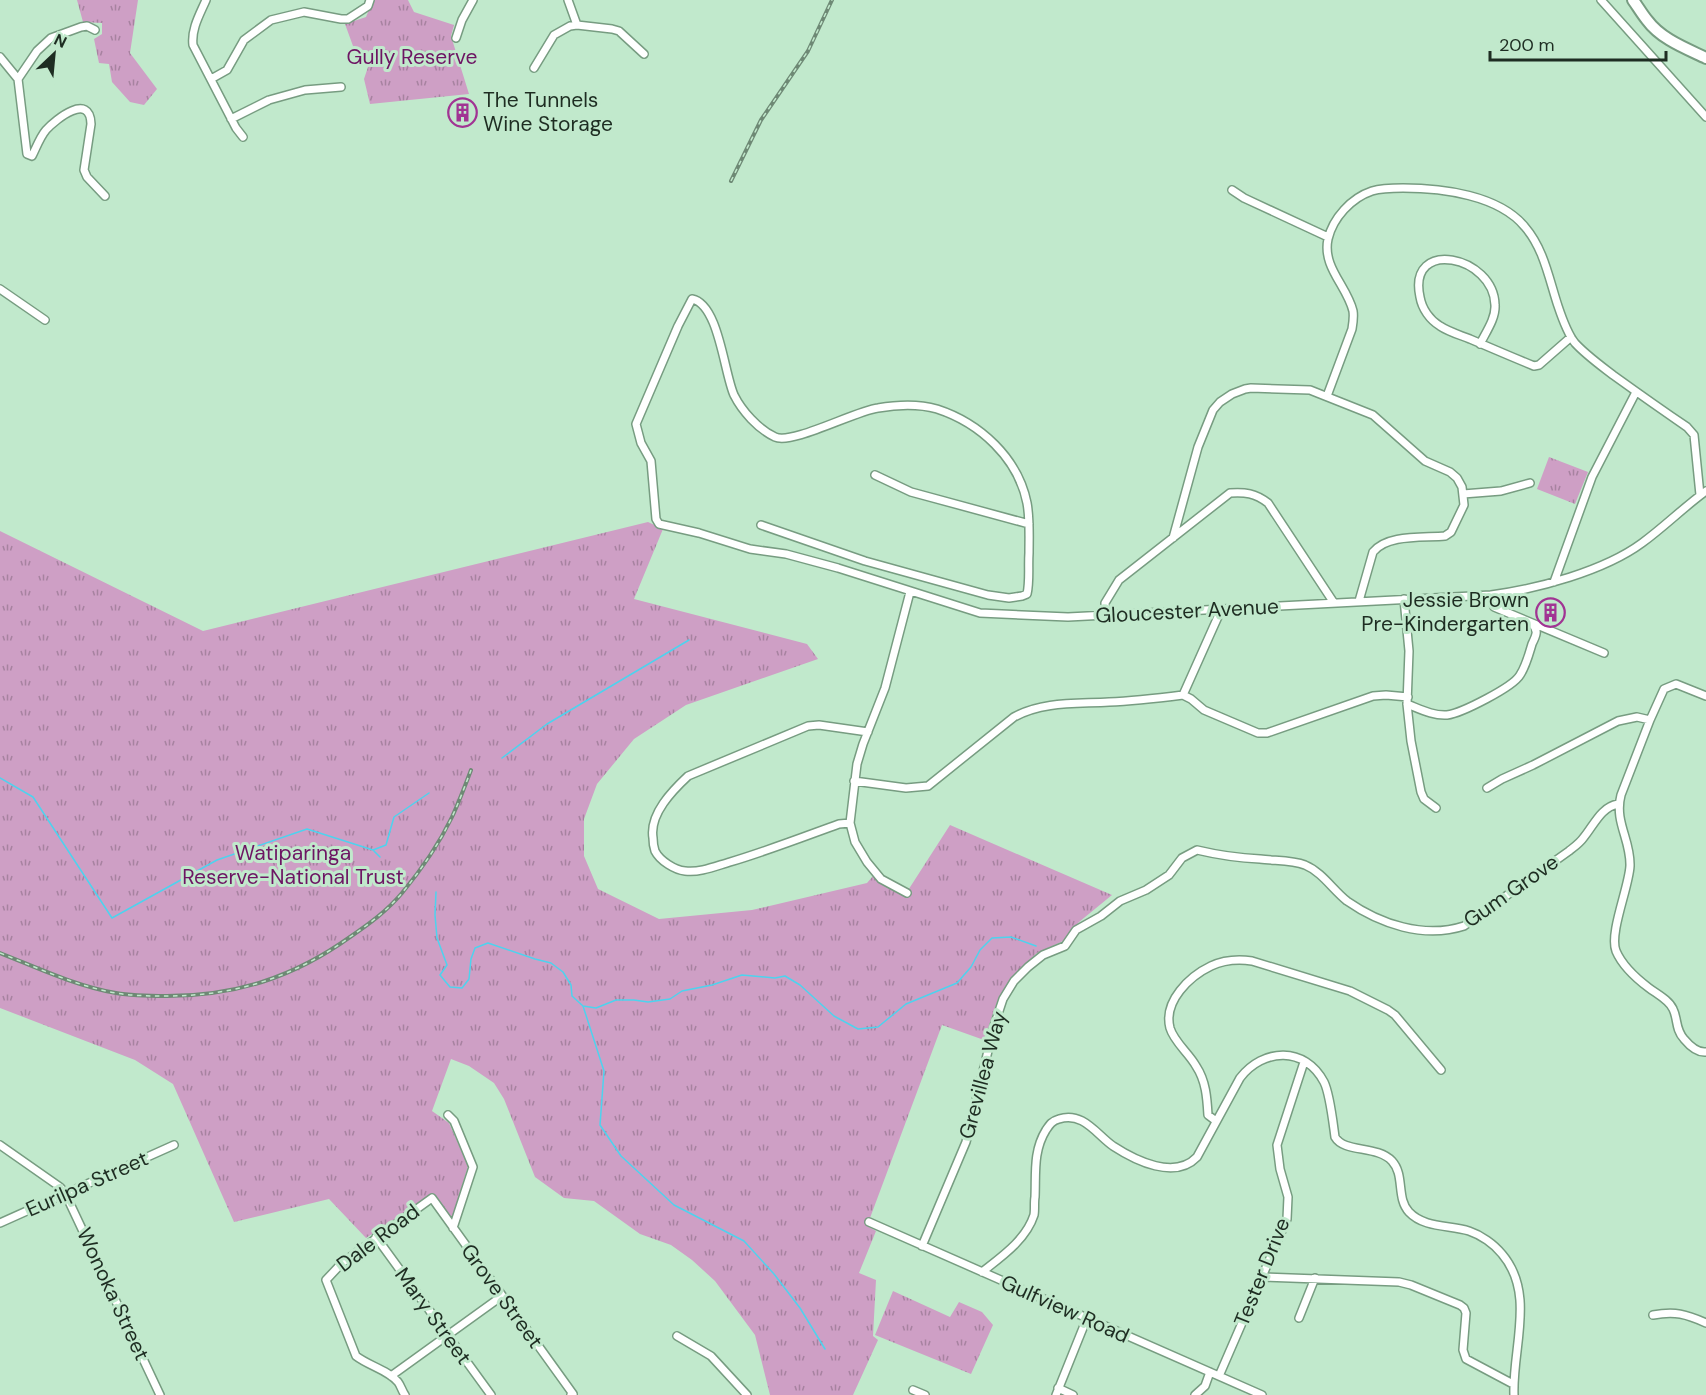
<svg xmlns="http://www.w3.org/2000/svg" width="1706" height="1395" viewBox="0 0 1706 1395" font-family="'DM Sans',sans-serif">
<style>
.park{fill:url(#park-tufts)}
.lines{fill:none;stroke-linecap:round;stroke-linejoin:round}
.stream{stroke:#4dd3ee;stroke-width:1.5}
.minor-casing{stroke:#779c81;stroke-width:10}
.secondary-casing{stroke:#779c81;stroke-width:14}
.minor{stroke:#fff;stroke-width:7}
.secondary{stroke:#fff;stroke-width:10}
.rail-casing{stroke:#6e8975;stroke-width:4}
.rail{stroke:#c1e9cc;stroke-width:1.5;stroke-dasharray:4.5;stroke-linecap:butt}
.labels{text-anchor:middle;stroke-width:6;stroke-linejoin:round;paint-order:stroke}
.park-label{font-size:21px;fill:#6d1563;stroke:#c1e9cc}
.poi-label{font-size:21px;fill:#1e2d22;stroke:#c1e9cc;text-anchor:start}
.street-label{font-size:21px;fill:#1e2d22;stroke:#c1e9cc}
</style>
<defs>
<pattern id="park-tufts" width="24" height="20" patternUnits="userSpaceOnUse" patternTransform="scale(1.5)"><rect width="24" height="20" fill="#ce9fc5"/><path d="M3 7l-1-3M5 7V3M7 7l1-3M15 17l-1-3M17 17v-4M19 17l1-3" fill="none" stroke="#a782a0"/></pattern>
</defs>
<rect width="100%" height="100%" fill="#c1e9cc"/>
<!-- park -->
<path class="park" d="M77,0H138L130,53L157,89L144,105L130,102L112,82L109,64L99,63L94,39L102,34V23L83,22Z
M373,0H408L414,12L454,25L451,36L469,94L370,104L364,79L369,64L353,46L345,24L366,17Z
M1549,457L1588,472L1575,504L1537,489Z
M648,522L663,529L634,599L807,644L818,659L686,705L634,739L597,784L584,819V856L598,889L659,919L752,910L867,883L873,876L905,895L950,825L1112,895L1079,922L1063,941L1037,953L1011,978L998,999L984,1040L942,1025L867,1226L876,1231L859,1273L876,1280L873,1336L878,1340L853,1395H770L755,1335L715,1281L692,1260L671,1245L640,1234L594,1201L564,1198L535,1177L504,1099L494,1083L469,1066L451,1059L432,1111L449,1123L468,1166L452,1218L434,1194L366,1238L329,1199L234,1222L173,1084L135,1060L0,1008V531L203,631Z
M893,1291L950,1317L959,1302L982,1312L993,1325L971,1374L875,1335Z"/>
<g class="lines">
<!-- stream -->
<path class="stream" d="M502,758L547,724L689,640
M0,778L33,797L112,918L217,860L307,829L373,850L386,845L394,817L429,793
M374,851L380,857
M436,892L435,915L437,938L447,965L440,975L450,987L462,988L469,979L471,959L475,948L488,943L535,959L551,963L563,972L571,985L572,996L583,1006L596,1008L616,1000H634L648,1002L670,999L682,991L712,985L742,975L775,978L785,976L800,985L834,1016L858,1029L878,1027L906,1004L957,983L971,967L980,950L992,938L1011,937L1036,946
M583,1006L604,1071L600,1125L621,1156L674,1205L744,1241L774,1274L800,1308L825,1349"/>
<defs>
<path id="minor" d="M206,0C200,14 191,29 193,45L236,128L243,137
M568,0L577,25
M1601,0L1706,117
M456,38L462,20L473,0
M0,57L18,79L27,154L32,156C36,148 40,137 46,130C56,119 90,92 91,124L84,170L87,177L105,196
M534,68L554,35L570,26L577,25L612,29L619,31L644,54
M18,79L37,51L51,38L81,27L87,26L95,30
M211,79L227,70L244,40L271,20L304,12L341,19H348L368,6L370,0
M231,119L269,100L305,90L341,87
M1232,190L1244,198L1328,237
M0,289L45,320
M1480,344C1486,332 1496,318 1495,305C1494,256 1407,237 1420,297C1422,309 1430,320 1440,326C1449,332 1460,335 1470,339C1491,348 1512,357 1534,366L1539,365L1571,337
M1327,396L1352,329C1353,323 1354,317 1353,311C1347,286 1322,267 1328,239C1333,218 1351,198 1372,191C1382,188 1393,188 1403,188C1442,188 1499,195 1525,227C1544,249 1549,279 1558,306C1562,318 1567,333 1575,343C1586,355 1600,365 1613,375C1638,393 1662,410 1687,427L1694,435L1700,495
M875,475L911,492L1029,524
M1463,494L1501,491L1530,483
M761,525L865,561L988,595L1009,598L1022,596L1027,594C1030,581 1028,566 1029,553C1029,536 1030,519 1027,503C1018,458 980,423 937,409C919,404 896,405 878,408C855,411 792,445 775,437C758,429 742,411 734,395C724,373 719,304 692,299L678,326L636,424L641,443L651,461L656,519L659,524L699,533L750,549L786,554L838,568L980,613L1068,617L1491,595C1537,589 1604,571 1642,543C1664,527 1684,507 1706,491
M1173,538L1198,447L1213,410L1220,402L1232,394L1245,389L1251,388L1310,390L1373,415L1425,461L1450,472L1457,478L1462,487L1464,505L1451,532L1445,536C1423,538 1387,534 1373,552L1359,601
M1554,582L1592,477L1636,392
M1491,595L1494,607L1604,653
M1404,599L1409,651L1407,704L1411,741L1421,792L1424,799L1436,808
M1221,610L1183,695L1191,699L1204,710L1258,733H1267L1373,696L1386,695L1408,697
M1106,615L1105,603L1119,580L1230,493C1245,492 1255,493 1268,503L1334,603
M1706,696L1676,684L1664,689L1650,720L1621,795C1614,822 1631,840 1630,866C1629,887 1609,933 1616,951C1622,965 1637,979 1649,988C1657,994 1669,1000 1673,1009C1678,1019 1675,1029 1684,1039C1689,1045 1697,1053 1706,1052
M1407,704C1420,709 1433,716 1447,715C1462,713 1513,687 1520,675C1526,666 1529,654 1532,644C1536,636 1539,630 1532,624
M854,781L906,788L928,786L1014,717C1043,701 1077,704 1109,702C1134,701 1159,698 1183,695
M1487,788L1502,779L1533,765L1618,721L1637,717L1650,720
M850,823L839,824C803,837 767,851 730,862C716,866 700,873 685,871C675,870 660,861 655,851C654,848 653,841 653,838C649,814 673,790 688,776L808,726L819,725L868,732
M907,893L881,879L867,862L855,842L850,823L857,764L863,744L885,688L910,592
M448,1115L454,1121L473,1167L453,1228
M1216,1121L1208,1115C1207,1098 1206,1081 1196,1066C1189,1053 1174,1042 1170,1028C1163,1001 1190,976 1211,966C1224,960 1238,959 1252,961L1350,991L1388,1010L1395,1015L1441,1070
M0,1145L60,1187L65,1193L160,1395
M869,1222L1262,1395
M0,1223L174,1145
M376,1237L491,1395
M922,1246L966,1142L994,1026L1003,999L1014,981L1028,967L1043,955L1065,946L1076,930L1101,916L1120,901L1146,890L1169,875L1182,858L1197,850C1218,855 1238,858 1260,859C1275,861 1292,860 1305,865C1322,872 1333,890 1347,901C1380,924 1424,939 1464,926L1569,851C1574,847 1580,843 1584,837C1594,825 1601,807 1618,804
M982,1272C1001,1257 1026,1240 1034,1215C1035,1210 1034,1202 1035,1197C1036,1173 1033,1151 1046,1130C1050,1124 1052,1121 1059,1119C1083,1111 1097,1135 1113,1146C1136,1161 1175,1180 1197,1157L1240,1078C1263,1048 1305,1046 1324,1082C1330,1094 1333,1123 1335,1137C1344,1153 1377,1145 1392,1161C1405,1175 1396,1198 1409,1212C1424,1228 1449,1225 1469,1231C1481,1235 1494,1244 1502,1254C1536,1294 1512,1348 1514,1395
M1262,1277L1399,1282L1411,1285L1460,1305L1464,1308L1466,1313L1463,1350L1466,1359L1513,1384
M1653,1315C1675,1311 1686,1314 1706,1323
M1299,1318L1315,1278
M677,1336L711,1356L747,1395
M391,1376L502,1296
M1219,1376L1287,1219L1288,1197L1280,1169L1277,1145L1304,1062
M1058,1388L1073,1395
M913,1390L925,1395
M405,1395C402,1391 401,1386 398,1382C388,1370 369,1366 356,1356L326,1280L342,1263L432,1198L573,1394L571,1395
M1056,1395L1087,1318
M1195,1395L1205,1386L1210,1372"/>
<path id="secondary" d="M1633,0C1638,7 1642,14 1647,20C1661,39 1685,48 1706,58"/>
</defs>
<!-- minor casing -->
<use href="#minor" class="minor-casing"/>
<!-- secondary casing -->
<use href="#secondary" class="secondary-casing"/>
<!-- minor -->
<use href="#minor" class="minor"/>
<!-- secondary -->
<use href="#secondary" class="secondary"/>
<defs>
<path id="rail" d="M731,181L761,120L808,51L832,0
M0,953C38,968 76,986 116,993C133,996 150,996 167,996C236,996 294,977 350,937C369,924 387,911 402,893C421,870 439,844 452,817C459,802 465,786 471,770"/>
</defs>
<!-- rail casing -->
<use href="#rail" class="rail-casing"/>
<!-- rail -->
<use href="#rail" class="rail"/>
</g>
<!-- icons -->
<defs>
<symbol id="building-ring" viewBox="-11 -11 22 22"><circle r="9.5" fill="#c1e9cc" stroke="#a13493" stroke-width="1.5"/><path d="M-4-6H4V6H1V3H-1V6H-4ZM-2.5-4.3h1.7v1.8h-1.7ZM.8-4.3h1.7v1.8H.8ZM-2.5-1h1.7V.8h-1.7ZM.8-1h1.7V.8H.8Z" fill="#a13493"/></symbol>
</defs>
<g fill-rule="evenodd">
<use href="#building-ring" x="446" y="96" width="33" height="33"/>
<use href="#building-ring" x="1534" y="596" width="33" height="33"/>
</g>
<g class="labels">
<!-- park labels -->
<g class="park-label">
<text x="412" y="64">Gully Reserve</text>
<text x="293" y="860">Watiparinga<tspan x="293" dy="24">Reserve-National Trust</tspan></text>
</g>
<!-- poi labels -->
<g class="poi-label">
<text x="483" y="107">The Tunnels<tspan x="483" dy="24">Wine Storage</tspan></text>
<text x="1529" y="607" text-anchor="end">Jessie Brown<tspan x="1529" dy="24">Pre-Kindergarten</tspan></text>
</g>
<!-- street labels -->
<g class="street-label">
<text transform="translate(1187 611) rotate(-3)" y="7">Gloucester Avenue</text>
<text transform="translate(1511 891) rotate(-35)" y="7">Gum Grove</text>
<text transform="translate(983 1075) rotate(-75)" y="7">Grevillea Way</text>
<text transform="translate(87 1184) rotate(-24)" y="7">Eurilpa Street</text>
<text transform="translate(378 1238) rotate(-37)" y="7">Dale Road</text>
<text transform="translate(1262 1272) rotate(-68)" y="7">Tester Drive</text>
<text transform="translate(113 1294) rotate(65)" y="7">Wonoka Street</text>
<text transform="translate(502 1296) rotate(54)" y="7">Grove Street</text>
<text transform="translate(1065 1309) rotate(24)" y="7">Gulfview Road</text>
<text transform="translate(433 1316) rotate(54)" y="7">Mary Street</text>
</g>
</g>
<!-- north arrow -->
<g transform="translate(54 54) rotate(26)" stroke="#c1e9cc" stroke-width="4.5" paint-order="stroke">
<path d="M0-4.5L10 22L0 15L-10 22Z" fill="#1e2d22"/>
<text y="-9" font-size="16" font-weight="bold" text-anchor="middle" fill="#1e2d22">N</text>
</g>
<!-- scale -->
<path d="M1490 51v9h176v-9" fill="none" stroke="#1e2d22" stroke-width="3"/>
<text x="1499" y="51" font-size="18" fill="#1e2d22" stroke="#c1e9cc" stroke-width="4.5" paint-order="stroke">200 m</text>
</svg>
